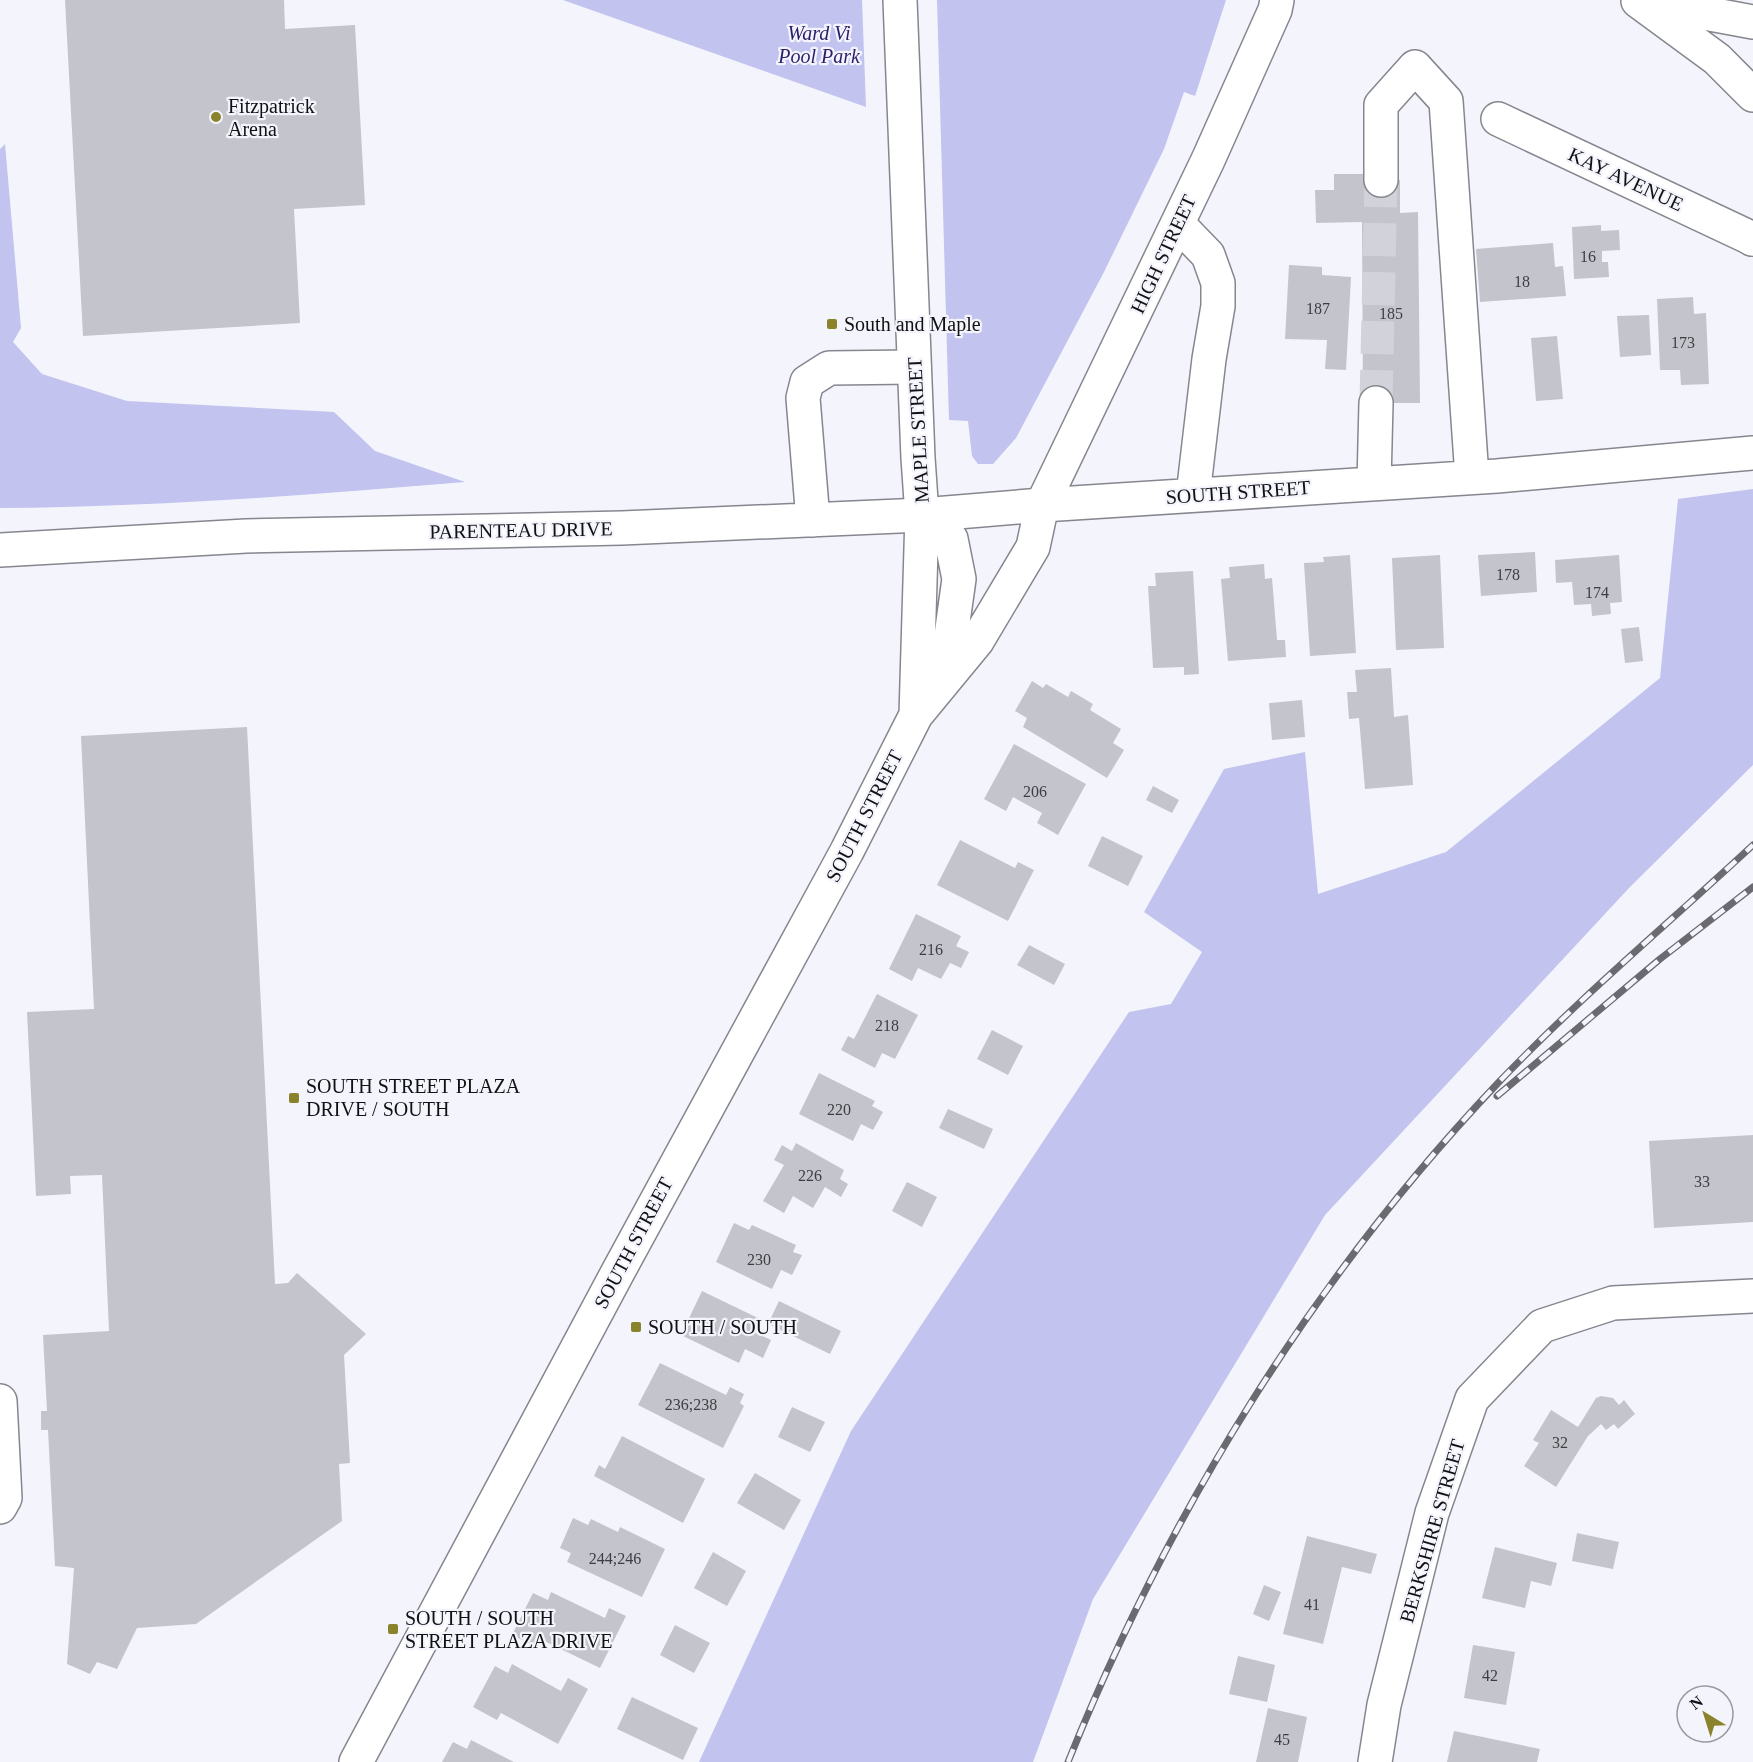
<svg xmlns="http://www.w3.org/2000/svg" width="1753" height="1762" viewBox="0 0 1753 1762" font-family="'Times New Roman',serif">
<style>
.green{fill:#c2c3ee}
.building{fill:#c4c4cd}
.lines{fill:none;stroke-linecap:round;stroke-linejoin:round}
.minor-tunnel{stroke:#d2d2da;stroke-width:33;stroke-dasharray:33 16;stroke-linecap:butt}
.minor-casing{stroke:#86868e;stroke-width:36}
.major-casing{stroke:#86868e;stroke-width:36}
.highway-casing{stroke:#86868e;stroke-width:36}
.minor{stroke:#fff;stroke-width:33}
.major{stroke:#fff;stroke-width:33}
.highway{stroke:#fff;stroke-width:33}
.rail-casing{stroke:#6a6a70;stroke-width:7}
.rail{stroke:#f4f4fd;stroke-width:4.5;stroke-dasharray:14;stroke-linecap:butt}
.poi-dot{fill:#8b832b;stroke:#f4f4fd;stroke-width:2}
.labels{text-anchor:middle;stroke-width:4.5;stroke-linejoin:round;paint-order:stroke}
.number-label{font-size:16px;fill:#3e3e42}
.park-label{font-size:20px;font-style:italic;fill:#2b1e6a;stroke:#f4f4fd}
.poi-label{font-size:20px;fill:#111114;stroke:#f4f4fd;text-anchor:start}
.street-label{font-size:20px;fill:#111114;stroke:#f4f4fd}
</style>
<rect width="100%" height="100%" fill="#f4f4fd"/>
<!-- green -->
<path class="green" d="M563,0H862L866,107Z
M937,0H1226L1195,96L1184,92L1164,149L1104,272L1016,438L993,464H978L972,456L968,421L949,420Z
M5,144L21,328L13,342L42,374L127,401L334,412L375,451L465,482C310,495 155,507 0,508V149Z
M1753,489V765L1629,888L1325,1215L1093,1599L1033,1762H699L851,1431L1129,1012L1171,1004L1202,952L1144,912L1224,769L1305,752L1318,894L1446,852L1660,678L1678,499Z"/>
<!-- building -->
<path class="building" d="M65,0H284L285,29L355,25L365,205L294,209L300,323L83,336Z
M1334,174H1364V180H1400V213L1418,212L1420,403H1363L1362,222L1316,223L1315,190H1334Z
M1601,225V231L1619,230L1620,250L1602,251V262H1608L1609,277L1574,279L1572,227Z
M1553,243L1555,267L1563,266L1566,296L1480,302L1476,249Z
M1289,265L1322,267V275L1351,277L1346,370L1325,369L1327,340L1285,339Z
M1693,297L1694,314L1706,313L1709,384L1681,385L1680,370H1660L1657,299Z
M1649,315L1651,355L1620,357L1617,316Z
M1557,336L1563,399L1536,401L1531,338Z
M1535,552L1537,592L1481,596L1478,555Z
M1350,555L1356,653L1310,656L1304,563L1324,562L1323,557Z
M1440,555L1444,648L1396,650L1392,558Z
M1619,555L1622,602L1610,603L1611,614L1592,616L1591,604L1574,605L1572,582L1556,583L1555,560Z
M1264,564L1265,579L1272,578L1277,640H1285L1286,657L1228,661L1221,579L1230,578L1229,567Z
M1193,571L1199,674L1184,675V667L1153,668L1148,586H1156L1155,573Z
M1639,627L1643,661L1625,663L1621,629Z
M1391,668L1394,717L1408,715L1413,785L1365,789L1359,718L1349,719L1347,692H1357L1355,670Z
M1032,681L1043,688L1046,684L1068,697L1071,691L1093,704L1090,710L1121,729L1113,743L1124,750L1107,778L1023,727L1027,718L1015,711Z
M1302,700L1305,737L1272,740L1269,703Z
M247,727L275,1284L288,1283L297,1273L366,1334L344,1355L350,1463L339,1464L342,1521L196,1624L137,1628L117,1669L97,1662L90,1674L67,1664L74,1568L55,1566L48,1430H41V1411H47L43,1335L109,1331L102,1175L70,1176L71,1194L36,1196L27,1012L94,1009L81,736Z
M1014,744L1086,784L1058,835L1037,823L1042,813L1013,797L1006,811L984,799Z
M1153,786L1179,800L1172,813L1146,800Z
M1102,836L1143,856L1128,886L1088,866Z
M960,840L1015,868L1018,862L1034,870L1008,921L937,885Z
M916,914L961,936L956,946L969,952L961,968L950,963L941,979L918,968L912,981L889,969Z
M1029,945L1065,964L1054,985L1017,965Z
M877,994L918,1015L895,1059L882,1053L875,1068L841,1050L848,1036L854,1039Z
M992,1030L1023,1046L1008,1075L977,1059Z
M819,1073L875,1101L872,1106L883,1112L873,1130L861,1124L853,1141L799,1114Z
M948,1109L993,1129L984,1149L939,1128Z
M1753,1135V1222L1654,1228L1649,1141Z
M796,1143L844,1170L840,1179L848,1184L841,1197L825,1187L813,1208L793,1196L784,1213L763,1201L784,1165L774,1160L782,1145L792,1151Z
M907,1182L937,1197L922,1227L892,1211Z
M734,1223L749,1230L752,1225L796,1245L793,1252L802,1255L792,1275L781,1270L772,1289L716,1262Z
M702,1291L760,1319L754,1332L771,1340L763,1358L745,1349L739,1363L681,1335Z
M779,1301L841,1331L830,1354L768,1324Z
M660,1363L726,1395L730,1387L744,1394L740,1403L744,1406L723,1448L638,1405Z
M1601,1396L1613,1398L1619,1405L1624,1400L1635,1414L1618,1429L1614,1424L1606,1430L1601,1424L1588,1436L1556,1487L1524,1466L1539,1443L1533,1440L1551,1410L1578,1427L1596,1398Z
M792,1407L825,1422L810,1452L778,1437Z
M622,1436L705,1479L683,1523L594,1476L599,1465L605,1469Z
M755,1473L801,1500L784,1530L737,1503Z
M573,1518L588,1525L591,1519L618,1532L620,1527L665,1549L642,1597L567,1562L571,1553L560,1548Z
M1577,1533L1619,1542L1613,1569L1572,1561Z
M1307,1536L1377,1554L1371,1574L1342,1567L1323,1644L1283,1634Z
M1495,1547L1557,1563L1551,1586L1531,1581L1525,1608L1482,1598Z
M713,1552L746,1571L727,1606L694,1588Z
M1264,1585L1281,1592L1269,1621L1253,1614Z
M551,1592L605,1618L609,1608L626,1616L600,1668L540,1639L536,1647L512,1635L533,1593L548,1600Z
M675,1625L710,1643L694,1673L660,1655Z
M1473,1645L1515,1652L1506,1705L1464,1698Z
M1238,1656L1275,1665L1267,1702L1229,1694Z
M512,1664L561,1691L568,1678L588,1689L558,1744L501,1713L497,1720L473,1707L495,1666L508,1673Z
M632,1697L698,1728L683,1760L617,1729Z
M1268,1708L1307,1717L1298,1762H1256Z
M1454,1731L1540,1749L1537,1762H1447Z
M471,1740L514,1762H442L453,1742L467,1749Z"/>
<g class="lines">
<!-- minor-tunnel -->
<path class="minor-tunnel" d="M1376,403L1381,180"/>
<defs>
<path id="minor" d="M1498,119L1753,239
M1381,180V105L1415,67L1446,101L1472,477
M1178,224L1208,255L1218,283V306L1209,359L1193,495
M1374,483L1376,403
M813,520L803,398L807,382L829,368L914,367
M0,550L246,536L622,528L922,515L1042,505L1497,476L1753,453
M0,1401L5,1498L0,1507
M1375,1762L1384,1705L1432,1513L1472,1399L1542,1326L1613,1303L1753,1296"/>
<path id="major" d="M900,0L918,458L922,515L916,715
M922,515L951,539L959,579L950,643L933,678
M356,1762L619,1270L847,851L916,715L977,641L1033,547L1042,505L1208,160L1275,10L1277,0"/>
<path id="highway" d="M1638,1L1717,59L1753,95
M1645,2L1753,22
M1752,239L1753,238"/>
</defs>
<!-- minor casing -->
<use href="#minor" class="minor-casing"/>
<!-- major casing -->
<use href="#major" class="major-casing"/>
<!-- highway casing -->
<use href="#highway" class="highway-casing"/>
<!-- minor -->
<use href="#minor" class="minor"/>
<!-- major -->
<use href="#major" class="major"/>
<!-- highway -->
<use href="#highway" class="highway"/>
<defs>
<path id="rail" d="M1497,1096L1660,959L1753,887
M1068,1762C1169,1512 1312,1279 1498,1083C1578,999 1668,924 1753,845"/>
</defs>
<!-- rail casing -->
<use href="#rail" class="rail-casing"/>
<!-- rail -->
<use href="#rail" class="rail"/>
</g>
<!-- markers -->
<g class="poi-dot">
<circle cx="216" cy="117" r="6"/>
<rect x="826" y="318" width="12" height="12" rx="3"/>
<rect x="288" y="1092" width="12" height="12" rx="3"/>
<rect x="630" y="1321" width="12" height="12" rx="3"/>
<rect x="387" y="1623" width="12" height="12" rx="3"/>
</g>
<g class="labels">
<!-- number labels -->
<g class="number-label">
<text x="1588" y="262">16</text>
<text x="1522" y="287">18</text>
<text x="1318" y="314">187</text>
<text x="1391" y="319">185</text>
<text x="1683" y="348">173</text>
<text x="1508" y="580">178</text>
<text x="1597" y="598">174</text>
<text x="1035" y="797">206</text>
<text x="931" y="955">216</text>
<text x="887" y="1031">218</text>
<text x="839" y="1115">220</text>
<text x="810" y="1181">226</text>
<text x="1702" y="1187">33</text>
<text x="759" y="1265">230</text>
<text x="691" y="1410">236;238</text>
<text x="1560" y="1448">32</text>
<text x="615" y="1564">244;246</text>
<text x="1312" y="1610">41</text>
<text x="1490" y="1681">42</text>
<text x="1282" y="1745">45</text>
</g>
<!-- park labels -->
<g class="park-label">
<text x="819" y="40">Ward Vi<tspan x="819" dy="23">Pool Park</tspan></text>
</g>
<!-- poi labels -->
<g class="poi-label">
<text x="228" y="113">Fitzpatrick<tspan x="228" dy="23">Arena</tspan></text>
<text x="844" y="331">South and Maple</text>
<text x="306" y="1093">SOUTH STREET PLAZA<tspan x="306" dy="23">DRIVE / SOUTH</tspan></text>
<text x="648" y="1334">SOUTH / SOUTH</text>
<text x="405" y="1625">SOUTH / SOUTH<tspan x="405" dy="23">STREET PLAZA DRIVE</tspan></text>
</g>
<!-- street labels -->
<g class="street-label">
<text transform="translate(1626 179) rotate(25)" y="7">KAY AVENUE</text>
<text transform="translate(1163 254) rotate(-65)" y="7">HIGH STREET</text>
<text transform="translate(918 430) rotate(-93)" y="7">MAPLE STREET</text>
<text transform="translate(1238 492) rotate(-4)" y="7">SOUTH STREET</text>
<text transform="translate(521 530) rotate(-1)" y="7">PARENTEAU DRIVE</text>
<text transform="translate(864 816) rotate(-63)" y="7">SOUTH STREET</text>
<text transform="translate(633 1243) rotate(-62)" y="7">SOUTH STREET</text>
<text transform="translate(1432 1531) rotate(-74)" y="7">BERKSHIRE STREET</text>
</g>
</g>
<!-- north arrow -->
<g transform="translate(1705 1714) rotate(322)"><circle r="28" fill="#f4f4fd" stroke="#9999a0" stroke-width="1.5"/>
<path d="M0-4.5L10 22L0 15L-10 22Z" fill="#8b832b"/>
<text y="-9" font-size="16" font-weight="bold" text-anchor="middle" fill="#111114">N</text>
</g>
</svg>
